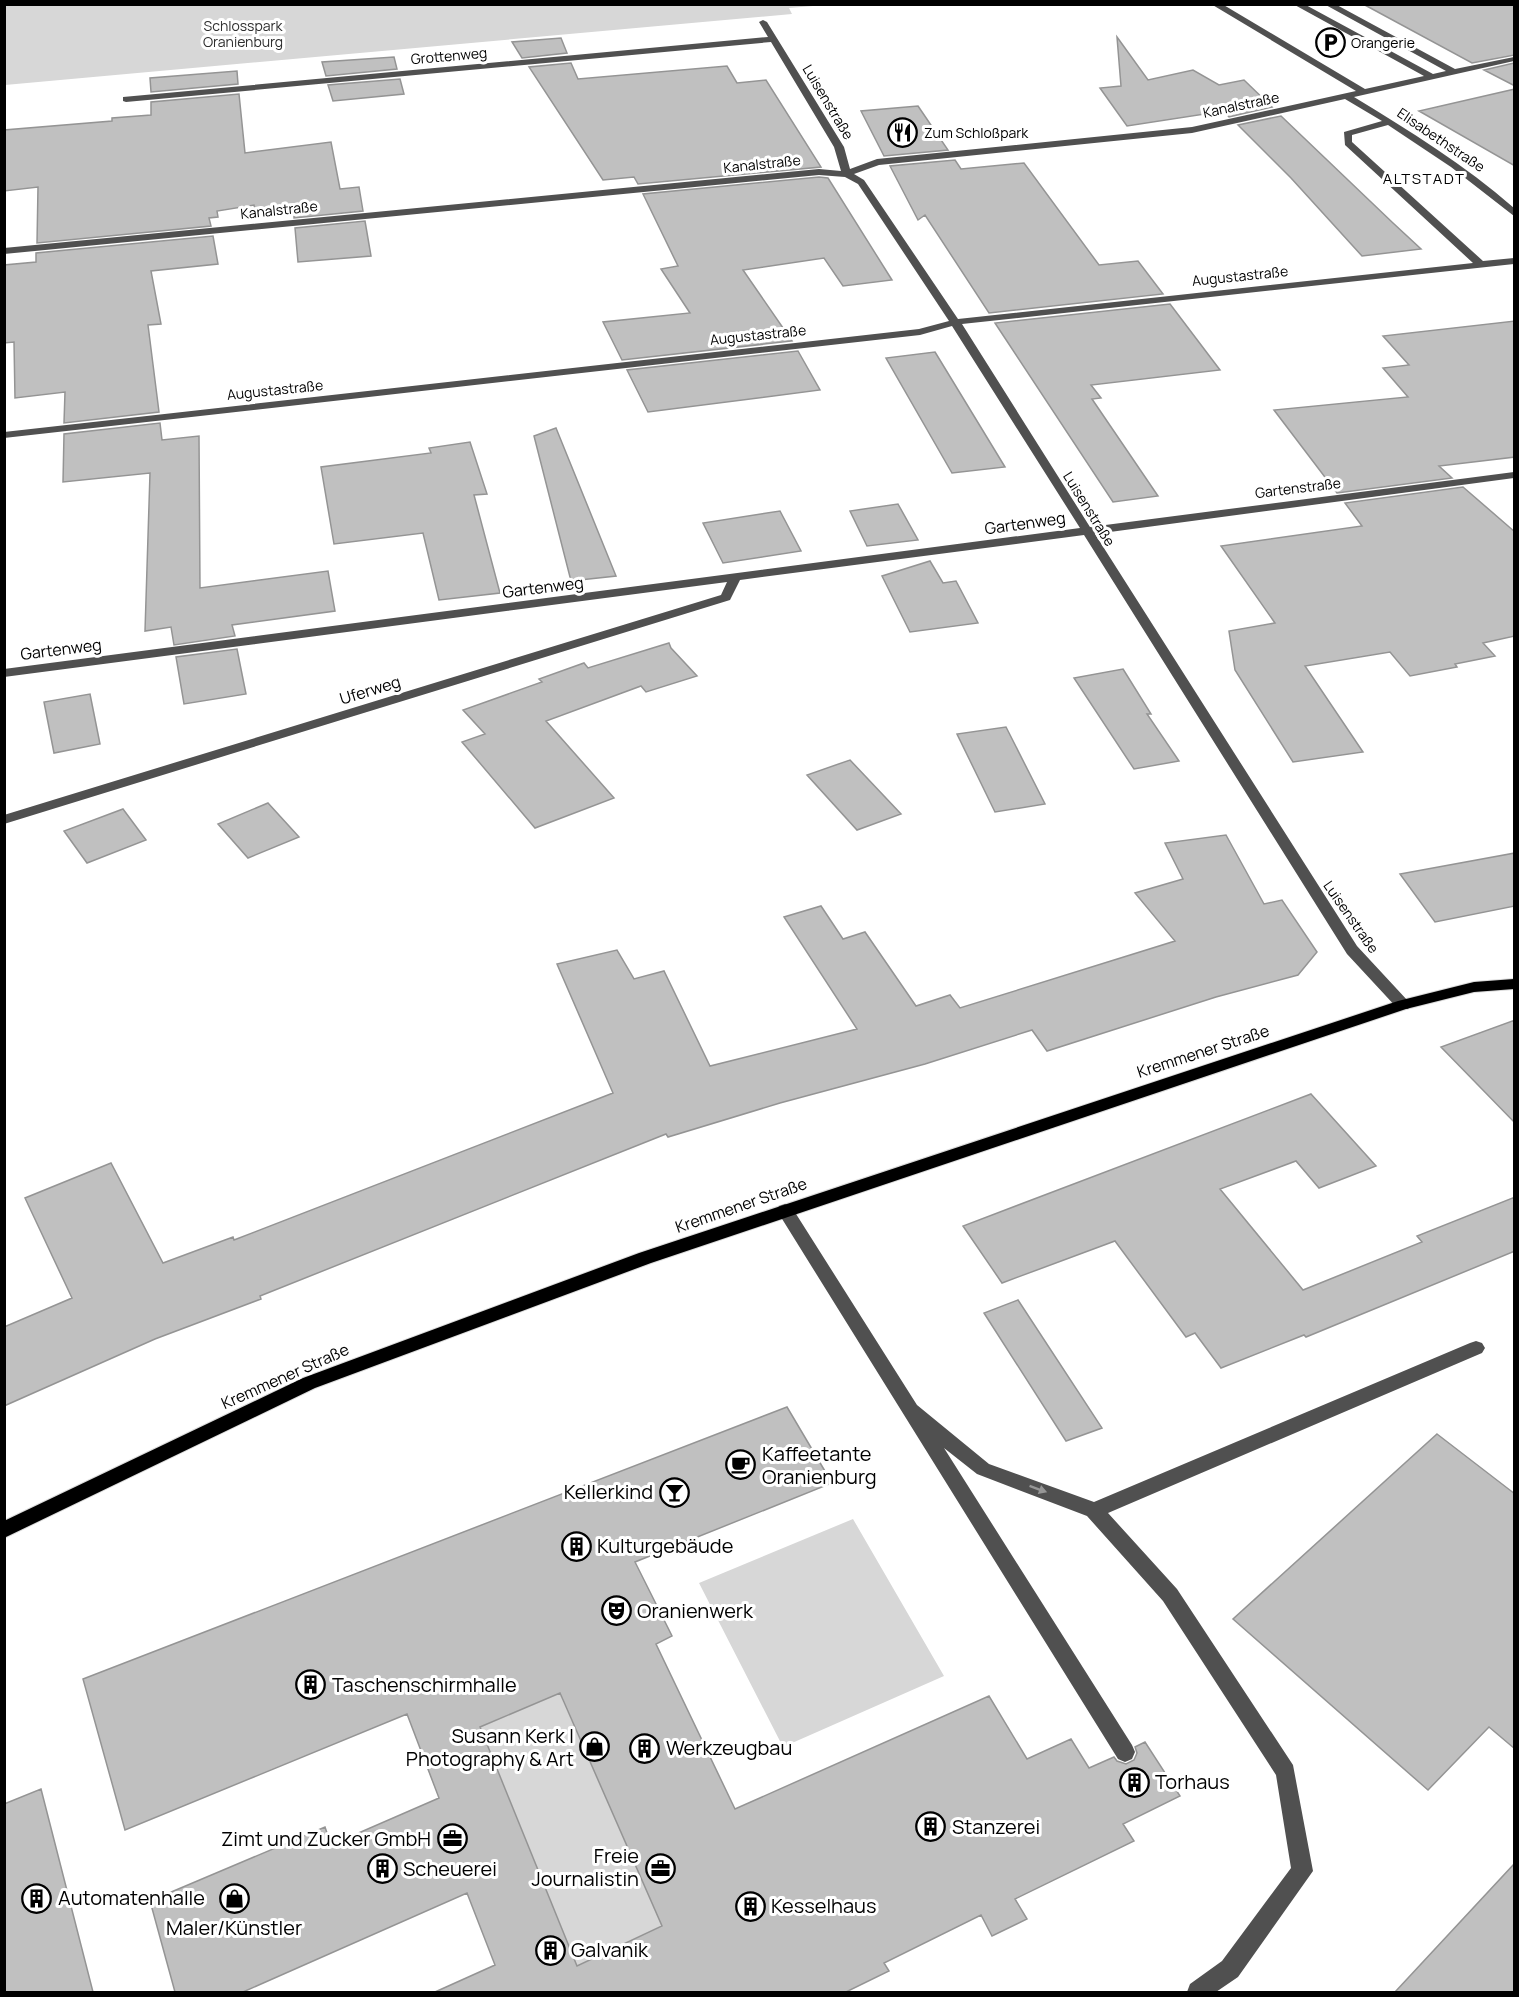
<svg xmlns="http://www.w3.org/2000/svg" width="1519" height="1997" viewBox="0 0 1519 1997" font-family="Manrope,sans-serif">
<style>
.green{fill:#d7d7d7}
.building{fill:#c0c0c0;stroke:#949494;stroke-width:1.5;fill-rule:evenodd}
.lines{fill:none;stroke-linecap:round;stroke-linejoin:round}
.major-casing{stroke:#dbdbdb;stroke-width:2}
.minor{fill:#505050;fill-rule:evenodd}
.major{fill:#000;fill-rule:evenodd}
.oneway{fill:#969696}
.labels{text-anchor:middle;stroke-width:6;stroke-linejoin:round;paint-order:stroke}
.far-park-label{font-size:14px;fill:#2e2e2e;stroke:#fff}
.far-poi-label{font-size:14px;fill:#000;stroke:#fff;text-anchor:start}
.far-street-label{font-size:14px;fill:#000;stroke:#fff}
.far-neighbourhood-label{font-size:15px;letter-spacing:1.5px;fill:#000;stroke:#fff}
.street-label{font-size:16px;fill:#000;stroke:#fff}
.near-poi-label{font-size:20px;fill:#000;stroke:#fff;text-anchor:start}
</style>
<rect width="100%" height="100%" fill="#fff"/>
<!-- green -->
<path class="green" d="M4,5L5,4L825,5L789,8L792,14L5,85Z
M853,1519L944,1676L783,1747L699,1583Z
M556,1685L643,1882L668,1923L577,1966L499,1773L439,1798L421,1752L544,1700Z"/>
<!-- building -->
<path class="building" d="M1363,4H1515V55L1472,63Z
M1117,37L1148,80L1193,70L1219,85L1244,80L1272,107L1229,117L1224,111L1127,126L1100,88L1121,86Z
M561,38L567,53L522,58L512,42Z
M394,57L397,69L326,76L322,62Z
M571,63L578,79L727,66L737,83L766,80L821,167L638,184L634,177L603,180L529,67Z
M1515,63V86L1484,70L1514,63Z
M237,71L238,84L151,92L150,78Z
M400,79L404,94L333,101L328,85Z
M1515,89V166L1419,111Z
M239,94L245,153L331,142L340,189L359,187L363,211L294,218V210L256,213L254,205L217,211L218,217L209,218L211,226L37,243L38,187L4,191V130L112,121V118L151,115V102Z
M918,106L948,150L884,156L861,111Z
M1281,116L1393,223L1421,249L1362,256L1291,178L1238,125Z
M955,160L961,169L1024,163L1099,265L1138,261L1163,294L989,313L925,215L918,220L890,166Z
M819,177L828,178L892,280L843,286L824,258L743,270L792,341L622,360L603,322L690,313L661,269L678,266L643,194Z
M365,221L371,256L298,262L295,228Z
M213,236L218,264L151,271L161,324L148,325L159,412L64,423L65,392L15,398L14,342L4,343V265L36,262V253Z
M1170,304L1220,370L1091,385L1101,398L1092,399L1158,496L1113,502L995,323Z
M1515,321V457L1439,466L1452,478L1337,493L1274,410L1408,397L1383,368L1409,365L1383,336Z
M798,351L820,390L648,412L627,370Z
M935,352L1005,467L952,473L886,358Z
M160,423L162,440L199,436L200,588L328,571L335,611L232,625L235,636L174,645L171,627L145,631L150,473L63,482L64,434Z
M556,428L616,576L571,581L534,436Z
M470,442L487,494L474,495L500,593L439,600L423,533L334,544L321,467L431,453L429,448Z
M1463,487L1515,532V636L1483,643L1495,656L1455,664L1457,667L1410,676L1390,652L1305,666L1363,752L1293,762L1235,670L1229,631L1275,623L1221,546L1362,526L1345,503Z
M898,504L918,540L867,546L850,511Z
M780,511L801,551L723,563L703,523Z
M930,561L943,583L956,581L978,623L910,632L882,576Z
M669,643L671,648L697,676L646,692L641,686L546,721L614,798L535,828L462,742L485,734L463,710L542,682L539,679L584,663L588,668Z
M237,649L246,694L184,704L176,657Z
M1123,669L1151,714H1147L1179,761L1134,769L1074,678Z
M90,694L100,744L54,753L44,702Z
M1006,727L1045,804L995,812L957,734Z
M850,760L901,814L857,830L807,775Z
M268,803L299,837L248,858L218,824Z
M123,809L146,840L87,863L64,831Z
M1226,835L1264,904L1282,900L1317,952L1298,975L1216,997L1047,1051L1032,1030L925,1064L780,1103L668,1137L666,1134L260,1296L261,1299L155,1339L4,1406V1327L72,1298L25,1198L111,1163L163,1263L233,1237L234,1240L613,1093L557,964L617,950L634,979L664,971L710,1066L857,1029L784,917L821,906L843,939L865,932L916,1006L950,995L960,1008L1175,941L1135,893L1183,879L1165,843Z
M1515,853V906L1435,922L1400,874Z
M1515,1020V1123L1441,1047Z
M1311,1094L1376,1166L1319,1188L1296,1161L1220,1189L1303,1290L1422,1242L1417,1236L1515,1197V1251L1306,1337L1304,1335L1221,1368L1195,1333L1186,1337L1115,1241L1002,1283L963,1226Z
M1018,1300L1102,1428L1066,1441L984,1313Z
M787,1407L832,1483L635,1562L672,1636L656,1644L735,1809L989,1696L1027,1759L1071,1739L1089,1768L1114,1757L1117,1761L1126,1764L1134,1760L1137,1753L1135,1747L1145,1742L1180,1796L1123,1824L1134,1841L1015,1899L1027,1919L992,1936L981,1915L884,1963L889,1971L846,1992H435L495,1965L467,1893L243,1992H175L150,1901L325,1827L331,1845L439,1798L407,1714L125,1830L83,1679ZM560,1693L662,1926L577,1966L480,1727Z
M1437,1434L1515,1494V1749L1489,1727L1428,1790L1233,1619Z
M41,1789L93,1992H4V1804Z
M1515,1863V1992H1395Z"/>
<g class="lines">
<defs>
<path id="major" d="M1514,979V989L1474,992L1406,1009L651,1263L315,1388L4,1538V1521L303,1378L639,1253L1398,1001L1474,982Z"/>
</defs>
<!-- major casing -->
<use href="#major" class="major-casing"/>
<!-- minor -->
<path class="minor" d="M1211,4H1222L1365,89L1424,76L1293,4H1304L1433,74L1446,71L1324,4H1335L1455,69L1514,57V61L1354,97C1410,131 1465,165 1514,208V216L1451,167L1388,125L1352,135V142L1483,261L1514,258V264L962,324L1090,527L1514,472V478L1095,534L1357,946L1408,1001L1411,1005L1408,1009H1398L1347,954L1084,535L740,580L730,600L4,824V815L721,595L727,582L4,677V669L1080,528L952,326L920,335L4,438V432L919,329L949,321L858,184L845,177L819,175L4,254V248L819,169L841,171L834,147L771,42L126,102L123,101V97L768,37L759,22L763,20L767,22L844,147L850,169L877,159L1192,127L1356,91ZM1345,99L1382,121L1344,132L1345,145L1473,263L958,319L864,180L854,174L879,165L1192,133Z
M785,1204L791,1206L917,1405L989,1464L1094,1502L1470,1343L1476,1341L1482,1343L1485,1348L1482,1353L1108,1513L1177,1589L1293,1765L1313,1871L1238,1977L1216,1992H1187L1190,1984L1222,1961L1291,1868L1276,1775L1163,1601L1087,1516L977,1474L944,1448L1132,1745L1135,1752L1132,1759L1125,1762L1118,1759L779,1214L777,1210L779,1206Z"/>
<!-- major -->
<use href="#major" class="major"/>
</g>
<!-- one-way arrows -->
<defs><path id="oneway-solid" d="M-6-.8H1V-3.2L6.5 0L1 3.2V.8H-6Z" transform="scale(1.5)"/></defs>
<use class="oneway" href="#oneway-solid" transform="translate(1038 1489) rotate(20)"/>
<!-- icons -->
<defs>
<symbol id="parking-ring" viewBox="-11 -11 22 22"><circle r="9.5" fill="#fff" stroke="#000" stroke-width="1.5"/><path d="M-3.5-5.5H1a3.5 3.5 0 0 1 0 7H-1V5.5H-3.5ZM-1-3.4V-.6H.8a1.4 1.4 0 0 0 0-2.8Z" fill="#000"/></symbol>
<symbol id="restaurant-ring" viewBox="-11 -11 22 22"><circle r="9.5" fill="#fff" stroke="#000" stroke-width="1.5"/><path d="M-5-6h1v4h1v-4h1v4h1v-4h1v5L-1.5 .5V6h-2V.5L-5-1ZM5-6V6H3V1.5H1.5Q1.5-4 5-6Z" fill="#000"/></symbol>
<symbol id="cafe-ring" viewBox="-11 -11 22 22"><circle r="9.5" fill="#fff" stroke="#000" stroke-width="1.5"/><path d="M-5.5-4.5H6V0H3Q3 3.5 0 3.5H-2.5Q-5.5 3.5-5.5 0ZM3-3.2v2h1.7v-2ZM-6 4.5H4V6H-6Z" fill="#000"/></symbol>
<symbol id="bar-ring" viewBox="-11 -11 22 22"><circle r="9.5" fill="#fff" stroke="#000" stroke-width="1.5"/><path d="M-6-5H6L.8 .8V4.5H3.5V6h-7V4.5H-.8V.8Z" fill="#000"/></symbol>
<symbol id="building-ring" viewBox="-11 -11 22 22"><circle r="9.5" fill="#fff" stroke="#000" stroke-width="1.5"/><path d="M-4-6H4V6H1V3H-1V6H-4ZM-2.5-4.3h1.7v1.8h-1.7ZM.8-4.3h1.7v1.8H.8ZM-2.5-1h1.7V.8h-1.7ZM.8-1h1.7V.8H.8Z" fill="#000"/></symbol>
<symbol id="theatre-ring" viewBox="-11 -11 22 22"><circle r="9.5" fill="#fff" stroke="#000" stroke-width="1.5"/><path d="M-5-5.5Q0-4 5-5.5V0Q5 5 0 6Q-5 5-5 0ZM-3.3-2.5H-1v1.5H-3.3ZM1-2.5H3.3v1.5H1ZM-2.8 1Q0 5.5 2.8 1Z" fill="#000"/></symbol>
<symbol id="shop-ring" viewBox="-11 -11 22 22"><circle r="9.5" fill="#fff" stroke="#000" stroke-width="1.5"/><path d="M-5-2.5h2.3a2.7 3.5 0 0 1 5.4 0H5L5.5 6h-11ZM-1.5-2.5h3a1.5 2.3 0 0 0-3 0Z" fill="#000"/></symbol>
<symbol id="office-ring" viewBox="-11 -11 22 22"><circle r="9.5" fill="#fff" stroke="#000" stroke-width="1.5"/><path d="M-6-3h4V-5.5h4V-3h4V5H-6ZM-1-4.5V-3h2v-1.5ZM-6 0V1H6V0Z" fill="#000"/></symbol>
</defs>
<g fill-rule="evenodd">
<use href="#parking-ring" x="1314" y="26" width="33" height="33"/>
<use href="#restaurant-ring" x="886" y="116" width="33" height="33"/>
<use href="#cafe-ring" x="724" y="1448" width="33" height="33"/>
<use href="#bar-ring" x="658" y="1476" width="33" height="33"/>
<use href="#building-ring" x="560" y="1530" width="33" height="33"/>
<use href="#theatre-ring" x="600" y="1594" width="33" height="33"/>
<use href="#building-ring" x="294" y="1668" width="33" height="33"/>
<use href="#shop-ring" x="578" y="1730" width="33" height="33"/>
<use href="#building-ring" x="628" y="1732" width="33" height="33"/>
<use href="#building-ring" x="1118" y="1766" width="33" height="33"/>
<use href="#building-ring" x="914" y="1810" width="33" height="33"/>
<use href="#office-ring" x="436" y="1822" width="33" height="33"/>
<use href="#office-ring" x="644" y="1852" width="33" height="33"/>
<use href="#building-ring" x="366" y="1852" width="33" height="33"/>
<use href="#building-ring" x="20" y="1882" width="33" height="33"/>
<use href="#shop-ring" x="218" y="1882" width="33" height="33"/>
<use href="#building-ring" x="734" y="1890" width="33" height="33"/>
<use href="#building-ring" x="534" y="1934" width="33" height="33"/>
</g>
<g class="labels">
<!-- far-park labels -->
<g class="far-park-label">
<text x="243" y="31">Schlosspark<tspan x="243" dy="16">Oranienburg</tspan></text>
</g>
<!-- far-poi labels -->
<g class="far-poi-label">
<text x="1351" y="48">Orangerie</text>
<text x="924" y="138">Zum Schloßpark</text>
</g>
<!-- far-street labels -->
<g class="far-street-label">
<text transform="translate(449 56) rotate(-5)" y="5">Grottenweg</text>
<text transform="translate(828 102) rotate(59)" y="5">Luisenstraße</text>
<text transform="translate(1241 105) rotate(-12)" y="5">Kanalstraße</text>
<text transform="translate(1441 140) rotate(34)" y="5">Elisabethstraße</text>
<text transform="translate(762 164) rotate(-6)" y="5">Kanalstraße</text>
<text transform="translate(279 210) rotate(-6)" y="5">Kanalstraße</text>
<text transform="translate(1240 276) rotate(-6)" y="5">Augustastraße</text>
<text transform="translate(758 335) rotate(-6)" y="5">Augustastraße</text>
<text transform="translate(275 390) rotate(-6)" y="5">Augustastraße</text>
<text transform="translate(1298 488) rotate(-7)" y="5">Gartenstraße</text>
<text transform="translate(1089 509) rotate(58)" y="5">Luisenstraße</text>
<text transform="translate(1351 917) rotate(55)" y="5">Luisenstraße</text>
</g>
<!-- far-neighbourhood labels -->
<g class="far-neighbourhood-label">
<text x="1424" y="184">ALTSTADT</text>
</g>
<!-- street labels -->
<g class="street-label">
<text transform="translate(1025 523) rotate(-8)" y="6">Gartenweg</text>
<text transform="translate(543 587) rotate(-7)" y="6">Gartenweg</text>
<text transform="translate(61 649) rotate(-7)" y="6">Gartenweg</text>
<text transform="translate(370 690) rotate(-17)" y="6">Uferweg</text>
<text transform="translate(1203 1051) rotate(-18)" y="6">Kremmener Straße</text>
<text transform="translate(741 1205) rotate(-19)" y="6">Kremmener Straße</text>
<text transform="translate(285 1376) rotate(-24)" y="6">Kremmener Straße</text>
</g>
<!-- near-poi labels -->
<g class="near-poi-label">
<text x="762" y="1461">Kaffeetante<tspan x="762" dy="23">Oranienburg</tspan></text>
<text x="653" y="1499" text-anchor="end">Kellerkind</text>
<text x="597" y="1553">Kulturgebäude</text>
<text x="637" y="1618">Oranienwerk</text>
<text x="332" y="1692">Taschenschirmhalle</text>
<text x="574" y="1743" text-anchor="end">Susann Kerk |<tspan x="574" dy="23">Photography &amp; Art</tspan></text>
<text x="666" y="1755">Werkzeugbau</text>
<text x="1155" y="1789">Torhaus</text>
<text x="952" y="1834">Stanzerei</text>
<text x="431" y="1846" text-anchor="end">Zimt und Zucker GmbH</text>
<text x="639" y="1863" text-anchor="end">Freie<tspan x="639" dy="23">Journalistin</tspan></text>
<text x="403" y="1876">Scheuerei</text>
<text x="58" y="1905">Automatenhalle</text>
<text x="771" y="1913">Kesselhaus</text>
<text x="234" y="1935" text-anchor="middle">Maler/Künstler</text>
<text x="571" y="1957">Galvanik</text>
</g>
</g>
<!-- border -->
<rect width="1519" height="1997" fill="none" stroke="#000000" stroke-width="12"/>
</svg>
